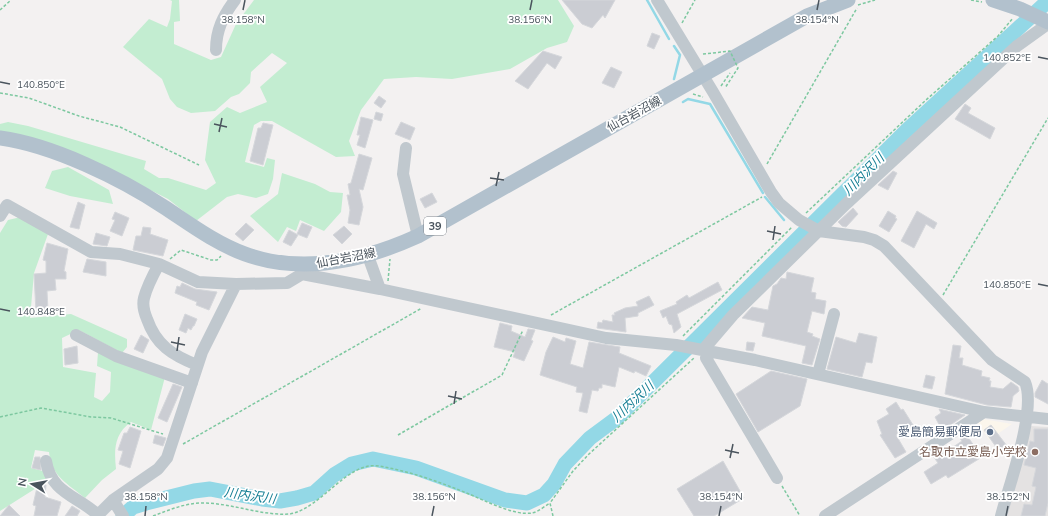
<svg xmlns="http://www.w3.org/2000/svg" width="1048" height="516" viewBox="0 0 1048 516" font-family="Mulish,'Noto Sans JP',sans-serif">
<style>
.commercial{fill:#fbf6ec}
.education{fill:#e4e2e2}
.green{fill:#c3edd1}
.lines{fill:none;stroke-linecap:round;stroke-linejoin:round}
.stream{stroke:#93d8e6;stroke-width:2.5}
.river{stroke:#93d8e6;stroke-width:15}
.building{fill:#cbcdd3;stroke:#d5d7db}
.path{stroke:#7dc8a0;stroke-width:1.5;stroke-dasharray:3 2;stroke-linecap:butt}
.minor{stroke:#c0c8ce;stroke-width:12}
.major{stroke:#b2c1cd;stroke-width:15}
.path-bridge{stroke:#7dc8a0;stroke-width:1.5;stroke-dasharray:3 2;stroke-linecap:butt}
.ticks{fill:none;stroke:#4a545d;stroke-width:1.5}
.service-dot{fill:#5c6f8a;stroke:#fff;stroke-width:1.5}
.education-dot{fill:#8d6e63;stroke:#fff;stroke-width:1.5}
.labels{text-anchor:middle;stroke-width:3.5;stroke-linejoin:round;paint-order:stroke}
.shield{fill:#fff;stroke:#80878e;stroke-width:1}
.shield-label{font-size:11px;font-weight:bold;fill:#4a545d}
.street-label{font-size:12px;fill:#4a545d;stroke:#fff}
.service-label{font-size:12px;fill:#4e5e75;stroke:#fff;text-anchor:end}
.education-label{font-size:12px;fill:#785e54;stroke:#fff;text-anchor:end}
.water-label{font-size:13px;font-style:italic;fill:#167f94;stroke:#fff}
.ticks-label{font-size:10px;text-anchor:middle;fill:#4a545d;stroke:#fff;stroke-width:3.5;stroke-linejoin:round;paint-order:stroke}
</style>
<rect width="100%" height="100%" fill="#f3f1f1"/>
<!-- commercial -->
<path class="commercial" d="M983,419L1012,424L989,440L978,423Z"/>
<!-- education -->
<path class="education" d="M1030,426L1048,427V516H1007Z"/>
<!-- green -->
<path class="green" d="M170,0H179L180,21L174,22V44L211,60L221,57L236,24L254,0H558L574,26L567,42L547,48L510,69L452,79L416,77L384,79L361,110L349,141L355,156L336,157L272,121H261L254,125L245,162L264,167L267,158L275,160L273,179L268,194L256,198L238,194L227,197L196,221L168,199L121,175L0,132V124L8,122L28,126L146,161L144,169L159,178H168L206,190L216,183L205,160L210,122L227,107L240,113L267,102L260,87L287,63L272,53L251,72L250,83L239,94L231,97L215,111L191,113L177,107L170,99L162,79L123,47L149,19L167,27L170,19L172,1Z
M68,167L109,190L113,204L70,196L45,188L52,171Z
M282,173L315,184L330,192L343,193L341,212L324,231L300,220L296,231L287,227L278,242L250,216L278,194Z
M21,217L48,234L34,273L30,318L71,314L127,339V347L122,353L79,330L62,338L63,367L96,373L94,397L102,401L110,392L111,372L97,366L98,352L165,377L151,430L131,422C114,434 114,450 116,469L102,480L85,498C68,484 51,476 49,452L35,450L31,468L43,471L49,480L0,511V233L8,220Z"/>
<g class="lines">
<!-- stream -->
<path class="stream" d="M647,0L669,39
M674,46L680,55L674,79
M683,102L688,99L710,104L763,193
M765,197L784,220
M799,230L804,232"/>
<!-- river -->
<path class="river" d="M123,516L133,507L146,503L194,491L210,489L262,499L280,501L297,498L314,493L334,475L352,464L373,459L416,468L505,500L527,503L544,495L554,484L565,464L590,438L617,418L906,131L1048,1"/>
</g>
<!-- building -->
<path class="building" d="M562,0H615L605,18L603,15L592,28L582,24Z
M652,33L660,36L654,49L647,46Z
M543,51L562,57L555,69L547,63L528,89L515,81Z
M611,67L622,72L614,88L602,83Z
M379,96L386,101L381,108L374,103Z
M965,104L971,108L968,113L995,128L990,139L955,119Z
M376,112L383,114L381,121L374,119Z
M361,117L373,120L365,148L357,145L360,135H357Z
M401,122L415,128L410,140L395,134Z
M263,123L273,125L263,165L250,161L258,128H261Z
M359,154L372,158L363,190L359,189L363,207L359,225L348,223L350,210L347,195H350L348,184L351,183Z
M893,171L897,173L888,190L878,185Z
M432,193L437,202L425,208L420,199Z
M78,202L85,205L79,229L70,227Z
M853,208L858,214L846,227L842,226L838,222Z
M888,211L896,216L895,218L897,219L889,232L879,226Z
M917,211L937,223L934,229L926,224L914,248L901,241Z
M115,212L129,218L122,236L110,231L115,220L112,219Z
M246,223L254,230L243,241L235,234Z
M302,223L312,227L307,238L297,234Z
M344,226L352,234L342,244L333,235Z
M143,227L151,228L150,234L168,240L163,256L133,250L136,236H141Z
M289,230L298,235L291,246L283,242Z
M96,233L110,237L107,246L93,244Z
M47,243L68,249L64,271L66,272V279H55L56,290L47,291L48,311L36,312L34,274L46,273V261L43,260Z
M87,259L106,262V276L83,272Z
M787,272L814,278L811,292L816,293L815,299L826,301L824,314L812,311L807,332L813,334L812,336L820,339L812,365L802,363L806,346L762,336L765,323L742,318L752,307L768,310L773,286L777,284L781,278L786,279Z
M718,282L722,290L677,314L681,327L674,333L672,325L669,324L666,316L663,318L660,311L677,304L676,302L687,295L689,298Z
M182,283L195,289L217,292L209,310L196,305L197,302L175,293L177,286L180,287Z
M649,296L654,305L638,313V316L625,318L626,332L597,328L598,322L602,323L603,320L613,322L612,315H615L614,313L625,308L638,306L636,302Z
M185,314L197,319L194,326H193L191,330L188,328L186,333L179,330Z
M500,323L512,326L511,331L525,337L528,329L535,330L531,340L533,341L524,361L513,357L515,352L494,347Z
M859,333L877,337L872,363L866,362L862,377L827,369L836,337L856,343Z
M141,335L149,340L143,353L134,349Z
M553,337L565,342L566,338L576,341L570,364L583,368L589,342L620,347L619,353L651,366L646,376L635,371L634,373L619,367L615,387L602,384V388H599L598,391L592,390L587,413L579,411L583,393L576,392L577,387L540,375L546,352Z
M747,342L755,343L753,351L746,350Z
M953,345L961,346L959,358H963L962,365L982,371L981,376L990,378L989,381H991L990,387L1003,389L1011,382L1018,387L1019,391L1013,396L1011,407L987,405L945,394Z
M77,346L78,363L65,365L64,349Z
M771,371L807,379L800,406L758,432L736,394Z
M926,375L935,377L932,389L923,387Z
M1042,380L1048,384V404L1035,397V393Z
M173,384L182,387L167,422L158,418Z
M896,402L901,410L903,409L913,425L896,435L906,452L895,458L880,435L882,434L877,421L889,414L886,409Z
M939,409L965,415L949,426L941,428L935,417L941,413Z
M991,425L1007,446L999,451L984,430Z
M130,427L141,431L130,468L119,464L123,451L118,450L124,433H127Z
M1034,429H1048V503L1045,516H1021L1024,504L1032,505L1036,487L1032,486L1036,468L1024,465L1030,441L1034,442Z
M965,433L982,457L948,478L946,475L931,484L924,472L938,463L933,456L944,448L946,452L962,441L959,437Z
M155,435L166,438L163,446L153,443Z
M35,457H40L41,470L32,468Z
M723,461L744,498L714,516H694L677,489Z
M38,483L46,485L45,497L61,502L57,516H34L36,506L33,505Z
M9,505L20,516H0Z
M72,506L80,511L77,516H65Z"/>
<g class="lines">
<!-- path -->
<path class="path" d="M971,0L982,2
M858,5L875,0
M0,10L11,0
M682,23L695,0
M703,54L713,53
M721,86L730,73
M0,93L29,98L79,116L120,127L199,165
M693,94L703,97
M767,164L857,8
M806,213L926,100L998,36L1013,18
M170,259L181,250L211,260H217L221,256
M388,281L390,259
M943,295L1048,118
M551,315L762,197
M683,336L792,227
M0,417L41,408L91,417L111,418L163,434
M398,435L502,375L523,330
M183,444L422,308
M782,486L800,516
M153,516C169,510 185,503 203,503C232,503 261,516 290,514C322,508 347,461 379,466C409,471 440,482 469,494C484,500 514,516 532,513C538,512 545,506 550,503
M553,516L550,503L573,471L589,454L694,358"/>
<!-- minor -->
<path class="minor" d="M657,0L713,92L771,192L779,203L799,220L819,231L864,237L874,240L884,246L992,360L1025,382C1037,410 1009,485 1001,516
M216,50C216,30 223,16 235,0
M406,148L403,174L418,236
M0,216L7,205L91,252L120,254L159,264L198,282L236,284
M368,256L380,289L606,338L676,345L755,360L984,412L1048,419
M159,264C153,275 147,286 144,298C142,306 144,312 147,319C156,345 172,355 197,365
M76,335L116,356L192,383
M703,350L733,315L846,204L1017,46L1048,24
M707,351L706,358L777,478
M818,374L834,314
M46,461C51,493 78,496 98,515
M113,500L123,516
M97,516L113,500L158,469L167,458L202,352L236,284L287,283L302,274L380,289
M825,516L984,412"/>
<!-- major -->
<path class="major" d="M993,0L1020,9L1048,22
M0,138C52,145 120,178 164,207C190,224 215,243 245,254C303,275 363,261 418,236L807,16L848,0"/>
<!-- path-bridge -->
<path class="path-bridge" d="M713,53L730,51L738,68L725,88"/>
</g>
<!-- ticks -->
<path class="ticks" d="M243,10L245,0M530,10L532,0M817,10L819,0M1038,57L1048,59M0,82L10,84M214,124L227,127M219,132L222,118M490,178L504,180M496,186L499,172M767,231L781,234M773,240L775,226M1038,284L1048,286M0,309L10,311M171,342L185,345M177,351L179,337M448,396L462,399M454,404L456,391M725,450L739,453M730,458L733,444M145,516L146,506M432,516L434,506M719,516L721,506M1006,516L1008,506"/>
<!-- markers -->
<circle class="service-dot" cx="990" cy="432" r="4"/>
<circle class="education-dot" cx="1035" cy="452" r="4"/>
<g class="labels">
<!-- shield labels -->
<rect class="shield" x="424" y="217" width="22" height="18" rx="3"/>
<g class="shield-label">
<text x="435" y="230">39</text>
</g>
<!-- street labels -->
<g class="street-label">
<text transform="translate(634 114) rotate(-29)" y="4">仙台岩沼線</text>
<text transform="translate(346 258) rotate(-11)" y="4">仙台岩沼線</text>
</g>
<!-- service labels -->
<g class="service-label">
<text x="982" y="436">愛島簡易郵便局</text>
</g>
<!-- education labels -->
<g class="education-label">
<text x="1027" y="456">名取市立愛島小学校</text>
</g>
<!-- water labels -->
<g class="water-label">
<text transform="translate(863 174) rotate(-45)" y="5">川内沢川</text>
<text transform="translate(632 401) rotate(-43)" y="5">川内沢川</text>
<text transform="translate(250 495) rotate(8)" y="5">川内沢川</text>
</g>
</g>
<g class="ticks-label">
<text x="243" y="23">38.158°N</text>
<text x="530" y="23">38.156°N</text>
<text x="817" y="23">38.154°N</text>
<text x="1007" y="61">140.852°E</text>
<text x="41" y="88">140.850°E</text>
<text x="1007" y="288">140.850°E</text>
<text x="41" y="315">140.848°E</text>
<text x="146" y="500">38.158°N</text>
<text x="434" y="500">38.156°N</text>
<text x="721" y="500">38.154°N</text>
<text x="1008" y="500">38.152°N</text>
</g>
<!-- north arrow -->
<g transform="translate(32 484) rotate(281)" stroke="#ffffff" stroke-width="3" paint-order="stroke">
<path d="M0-3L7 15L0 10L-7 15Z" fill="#4a545d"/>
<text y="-6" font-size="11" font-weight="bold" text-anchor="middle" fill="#4a545d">N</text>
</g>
</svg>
